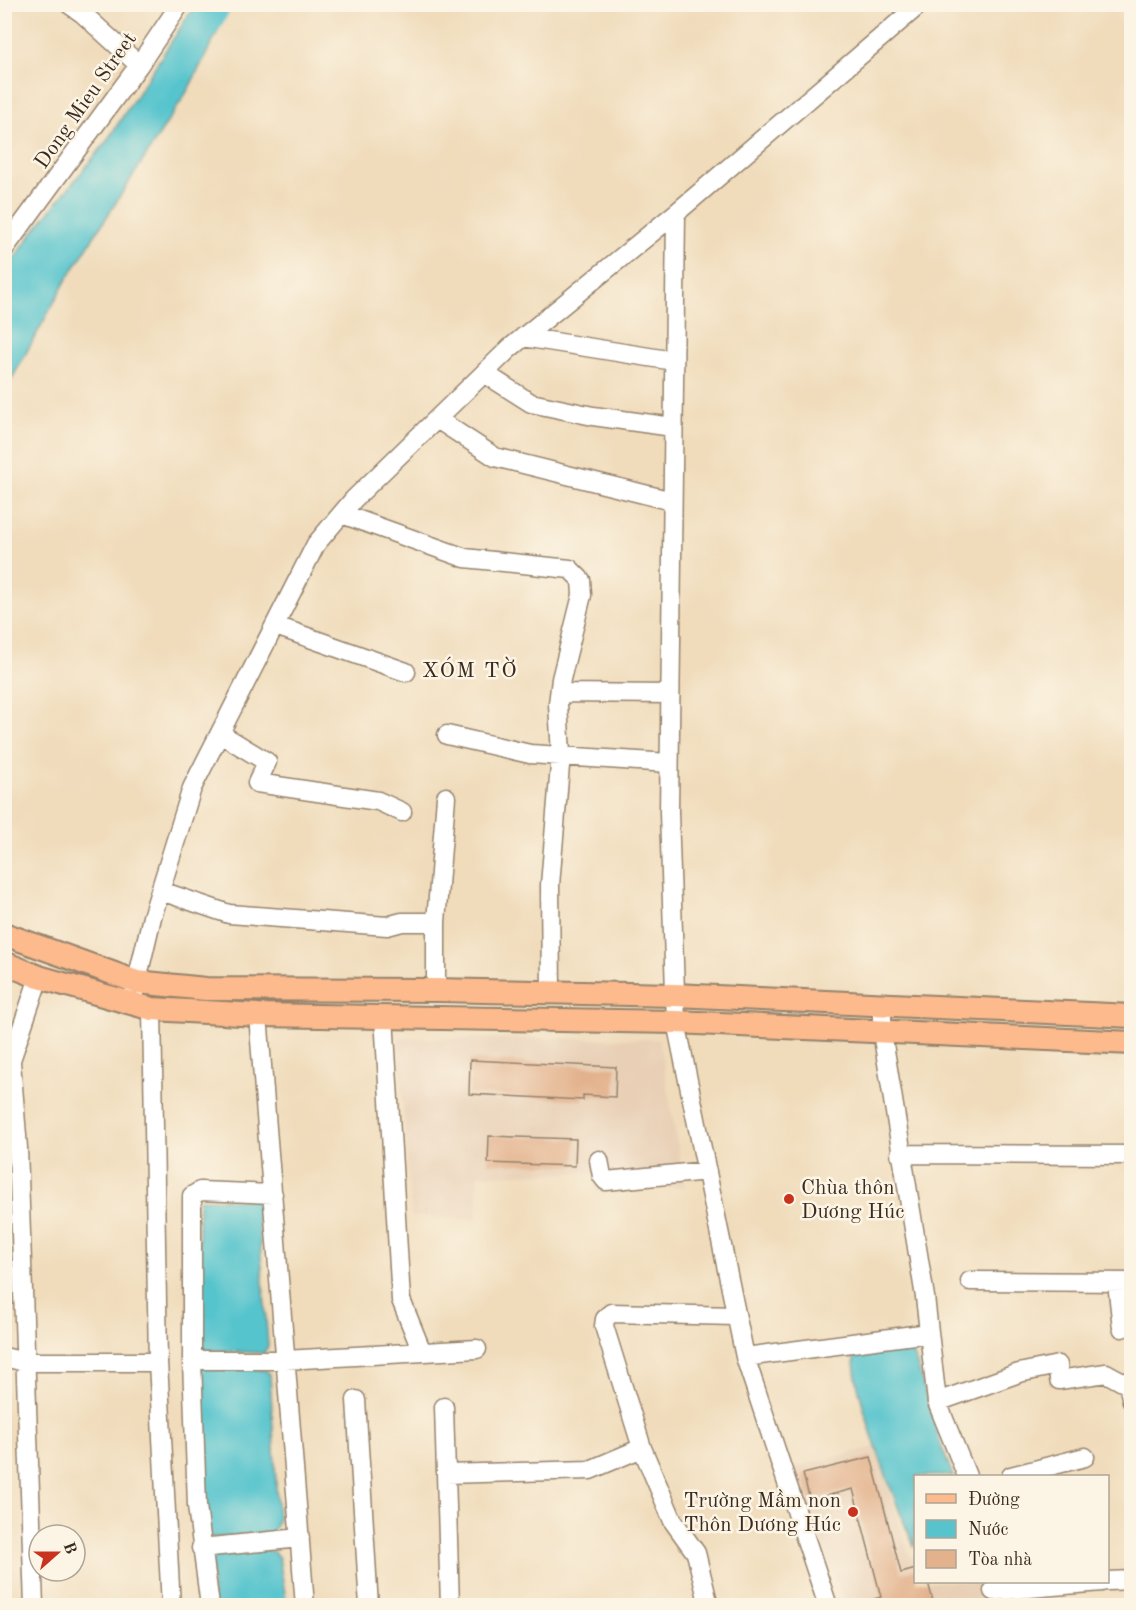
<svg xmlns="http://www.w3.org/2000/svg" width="1136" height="1610" viewBox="0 0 1136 1610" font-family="'Old Standard TT',serif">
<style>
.built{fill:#e8cfb5}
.water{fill:#57c4cd;stroke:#497776;stroke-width:1.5}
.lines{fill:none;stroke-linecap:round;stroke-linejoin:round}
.stream{stroke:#57c4cd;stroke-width:4.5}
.building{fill:#e3b28d}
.minor-casing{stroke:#96836c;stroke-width:21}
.major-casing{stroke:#96836c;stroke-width:26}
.minor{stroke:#fff;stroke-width:18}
.major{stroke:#fcba8d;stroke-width:22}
.poi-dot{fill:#c8321e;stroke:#fcf5e5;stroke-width:2}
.labels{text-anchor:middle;stroke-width:5;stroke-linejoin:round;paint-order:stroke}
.street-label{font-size:21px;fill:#3b2a1e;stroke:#fcf5e5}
.poi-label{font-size:21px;fill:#3b2a1e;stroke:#fcf5e5;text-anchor:start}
.neighbourhood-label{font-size:22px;letter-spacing:1.5px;fill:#3b2a1e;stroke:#fcf5e5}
</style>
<rect width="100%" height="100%" fill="#fcf5e5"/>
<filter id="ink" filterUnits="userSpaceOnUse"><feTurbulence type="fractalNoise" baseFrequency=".0167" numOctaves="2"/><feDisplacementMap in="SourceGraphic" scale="12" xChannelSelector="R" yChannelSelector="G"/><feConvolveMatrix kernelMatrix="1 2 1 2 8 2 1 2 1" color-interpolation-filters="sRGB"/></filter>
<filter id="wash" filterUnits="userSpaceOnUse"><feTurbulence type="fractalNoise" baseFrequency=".008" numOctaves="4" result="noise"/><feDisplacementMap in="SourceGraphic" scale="24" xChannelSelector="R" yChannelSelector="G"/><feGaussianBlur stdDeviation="1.35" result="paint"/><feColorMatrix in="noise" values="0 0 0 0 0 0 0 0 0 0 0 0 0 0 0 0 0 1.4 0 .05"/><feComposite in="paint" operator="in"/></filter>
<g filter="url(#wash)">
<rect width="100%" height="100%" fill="#f0dcbb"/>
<!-- built -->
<path class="built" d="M398,1038L659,1039L685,1187L597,1191L593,1172L478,1175L477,1220L411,1216Z
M875,1447L910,1557L915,1556L916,1582H981L985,1602L964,1606L846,1605L793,1468Z"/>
<!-- water -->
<path class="water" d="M195,5H231L188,90L67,279L5,391V272L33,232L107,141Z
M199,1199L255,1200L257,1203L268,1346L264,1353L199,1350Z
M905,1345L912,1348L942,1448L953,1476H916L915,1547C901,1520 846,1375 855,1352Z
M205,1366L265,1370L270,1375L278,1521L272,1532L214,1538L207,1534L199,1370Z
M262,1549L274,1552L279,1558L287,1605H213L211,1555Z"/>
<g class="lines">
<!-- stream -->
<path class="stream" d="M213,35L232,4"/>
</g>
<g id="blocks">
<!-- building -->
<path class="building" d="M470,1060L616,1067L615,1097L583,1095V1100L469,1094Z
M489,1136L576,1139L575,1166L488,1163Z
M871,1457L901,1573L916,1569V1582H928L933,1601L917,1606H875L874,1599L881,1597L853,1489L810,1500L803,1474Z"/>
</g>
</g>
<g filter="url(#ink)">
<use href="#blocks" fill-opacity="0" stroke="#96836c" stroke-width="1.5"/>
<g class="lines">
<defs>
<path id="minor" d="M69,4L82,13L139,65
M676,213L669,813L676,1022L745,1357L828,1606
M4,249L139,65L180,4
M523,337L674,361
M484,373L531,403L593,416L673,427
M437,419L495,457L672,501
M342,514L465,558L570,569L581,580L582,595L561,679L558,704L561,754L550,885L551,992
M276,626L406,672
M560,693L670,694
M221,734L267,762L257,783L378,801L402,812
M447,735L530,754L669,763
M161,891L229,914L387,926L402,922H436
M436,990V922L446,797
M134,993L152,917L192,788L316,544L354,499L510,348L676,213L920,4
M882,1006V1032L925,1297L937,1402L967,1476
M152,1009L158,1362L171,1606
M258,1015L305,1606
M384,1017L401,1300L422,1352
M11,1062L18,1148L34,1606
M7,1072L39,977
M900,1154L1132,1155
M599,1160L602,1176L606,1181L707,1171
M970,1281L1132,1282
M1117,1282L1122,1328
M4,1357L25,1362H158
M745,1357L929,1333
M192,1360H285L477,1349
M356,1400L369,1606
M937,1402L1019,1373L1058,1365L1059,1380L1106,1373L1128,1385L1132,1401
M444,1407L450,1606
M446,1474L590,1470L642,1448
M1011,1476L1085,1457
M201,1548L300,1538
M1108,1581L1132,1580
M993,1591L1102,1582
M210,1606L197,1506L192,1360V1196L200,1191L273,1194
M709,1606L696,1553L673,1521L642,1448L604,1326L605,1319L611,1313L735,1316"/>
<path id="major" d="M4,934L137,982L206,989L436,990L675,995L1132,1016
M4,963L39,977L152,1009L258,1015L676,1022L1132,1043"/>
</defs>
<!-- minor casing -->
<use href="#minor" class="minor-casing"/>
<!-- major casing -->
<use href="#major" class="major-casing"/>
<!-- minor -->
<use href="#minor" class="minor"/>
<!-- major -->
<use href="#major" class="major"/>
</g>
</g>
<!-- markers -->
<g class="poi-dot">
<circle cx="789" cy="1199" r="6"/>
<circle cx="853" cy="1512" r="6"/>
</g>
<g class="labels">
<!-- street labels -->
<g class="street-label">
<text transform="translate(85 100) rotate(-55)" y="7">Dong Mieu Street</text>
</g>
<!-- poi labels -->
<g class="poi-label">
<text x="801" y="1194">Chùa thôn<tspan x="801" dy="24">Dương Húc</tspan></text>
<text x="841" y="1507" text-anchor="end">Trường Mầm non<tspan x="841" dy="24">Thôn Dương Húc</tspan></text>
</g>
<!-- neighbourhood labels -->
<g class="neighbourhood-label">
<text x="470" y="677">XÓM TỜ</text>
</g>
</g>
<!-- margin -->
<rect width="1136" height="1610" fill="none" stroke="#fcf5e5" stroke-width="24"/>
<!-- legend -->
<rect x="914" y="1475" width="195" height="108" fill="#fcf5e5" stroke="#afa495" stroke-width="1.5"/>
<rect x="926" y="1494" width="30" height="9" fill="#fcba8d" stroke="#afa495" stroke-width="1.5"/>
<text x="968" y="1505" font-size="18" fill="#3b2a1e">Đường</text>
<rect x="926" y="1520" width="30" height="18" fill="#57c4cd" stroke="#afa495" stroke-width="1.5"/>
<text x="968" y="1535" font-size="18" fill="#3b2a1e">Nước</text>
<rect x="926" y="1550" width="30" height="18" fill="#e3b28d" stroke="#afa495" stroke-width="1.5"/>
<text x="968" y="1565" font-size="18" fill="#3b2a1e">Tòa nhà</text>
<!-- north arrow -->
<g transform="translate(57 1553) rotate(69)"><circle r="28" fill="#fcf5e5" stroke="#afa495" stroke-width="1.5"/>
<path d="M0-4.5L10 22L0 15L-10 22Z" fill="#c8321e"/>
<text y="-9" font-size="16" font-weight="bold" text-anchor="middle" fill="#3b2a1e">B</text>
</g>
</svg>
